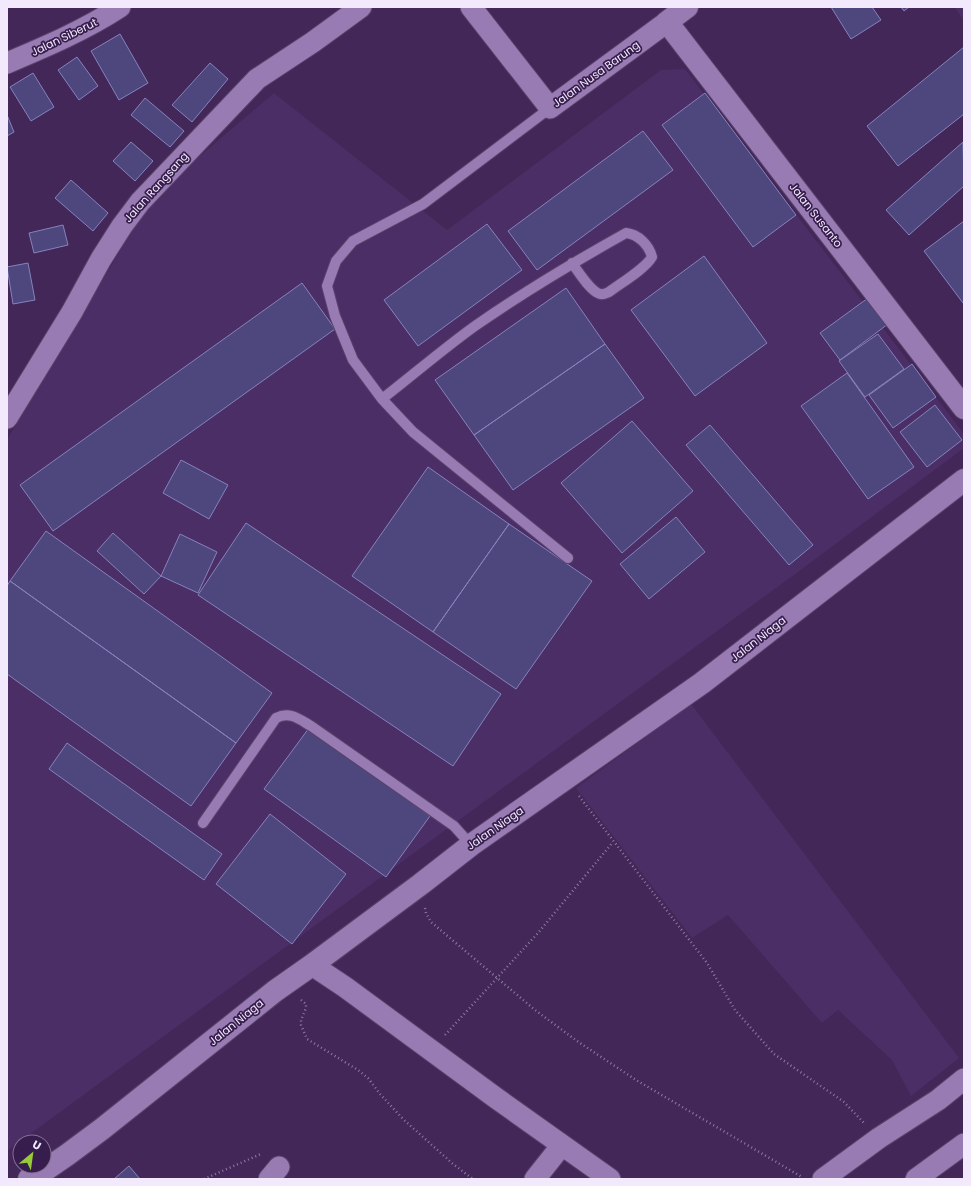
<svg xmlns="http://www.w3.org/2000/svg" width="971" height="1186" viewBox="0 0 971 1186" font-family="Poppins,sans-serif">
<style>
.built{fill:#4c2e66}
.building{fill:#4d477d;stroke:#8782bd}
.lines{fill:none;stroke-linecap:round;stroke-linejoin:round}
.lane-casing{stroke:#58426a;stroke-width:12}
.street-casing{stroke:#58426a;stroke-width:23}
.secondary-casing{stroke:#58426a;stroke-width:24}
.path{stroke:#8e7b9f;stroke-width:2.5;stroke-dasharray:1 3;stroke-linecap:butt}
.lane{stroke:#977bb2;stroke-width:10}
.street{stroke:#977bb2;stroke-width:21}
.secondary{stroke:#977bb2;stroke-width:22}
.labels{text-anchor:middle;stroke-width:3.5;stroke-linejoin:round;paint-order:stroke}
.street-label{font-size:11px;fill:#f2eafc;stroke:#371d4d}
</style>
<rect width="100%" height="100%" fill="#422758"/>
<!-- built -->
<path class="built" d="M954,7H964V20Z
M685,69L964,434V448L802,569L7,1151V440L153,196L274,93L447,230L661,70Z
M691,704L959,1058L911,1096L892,1060L838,1010L822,1023L728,915L692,938L576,788Z"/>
<!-- building -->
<path class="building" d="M831,7H872L881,20L851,39Z
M901,7H909L904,11Z
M120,34L148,83L119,100L91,51Z
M964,47V114L898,166L867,126Z
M77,57L98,86L79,100L58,70Z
M210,63L228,79L192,122L172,105Z
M33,73L54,107L31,121L10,87Z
M705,93L796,215L753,247L662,125Z
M145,98L184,131L170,147L131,115Z
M7,115L14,132L7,136Z
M643,131L673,170L537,270L508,231Z
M131,142L153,161L135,181L113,161Z
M963,142L964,186L909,235L886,210Z
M71,180L108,213L93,231L55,198Z
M964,221V302L963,303L924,251Z
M487,224L522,270L418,346L384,300Z
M63,225L68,245L34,253L29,233Z
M704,256L767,343L695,396L631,310Z
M28,263L35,300L13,304L7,267Z
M302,283L335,329L53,531L20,485Z
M566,288L605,344L474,435L435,380Z
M868,298L888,324L840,360L820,333Z
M878,334L904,369L865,397L839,361Z
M605,344L644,398L513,490L474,435Z
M912,364L936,397L893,428L869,395Z
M847,373L914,467L868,499L801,406Z
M935,405L962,440L927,467L900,432Z
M632,421L693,491L622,553L561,483Z
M710,425L813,545L789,565L686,445Z
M181,460L228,485L209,519L163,493Z
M428,467L509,524L433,632L352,576Z
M676,517L705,552L649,599L620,564Z
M246,523L501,694L453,766L198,595Z
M509,524L592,581L516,689L433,632Z
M46,531L272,693L236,743L10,581Z
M113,533L161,576L144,594L97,551Z
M180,534L217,552L198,593L161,576Z
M10,581L236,743L191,806L7,674V586Z
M309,728L430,816L386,877L264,789Z
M67,743L222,854L204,880L49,769Z
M270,814L346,874L292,944L216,884Z
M129,1166L140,1179H114Z"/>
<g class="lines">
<defs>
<path id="lane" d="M550,108L423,204L353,241L336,261L327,286L335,316L353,360L382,399L413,432L568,558
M382,399C413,375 443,349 475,326C524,292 574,262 626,233C638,234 649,245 652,257C645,269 621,283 609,292C606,293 604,295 600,294C590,291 578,271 572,263
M203,823L276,718C290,711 299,719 311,726L454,826L471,845"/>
<path id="street" d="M471,7L550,108L667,22
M7,63C45,47 85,30 120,7
M7,418L72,312L101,259L122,226L140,202L257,79L313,42L361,7
M312,965L345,987L496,1098L610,1179
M269,1179L279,1167
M535,1179L562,1145
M823,1179L879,1138L938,1100L964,1079
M916,1179L964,1144"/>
<path id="secondary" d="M687,7L667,22L964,408
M29,1179L35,1177L67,1155L102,1129L275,991L312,965L421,884L471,845L702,683L964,480"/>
</defs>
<!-- lane casing -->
<use href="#lane" class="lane-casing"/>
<!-- street casing -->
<use href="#street" class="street-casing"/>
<!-- secondary casing -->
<use href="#secondary" class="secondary-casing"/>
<!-- path -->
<path class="path" d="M579,796L707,963L735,1010L774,1054L844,1102L865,1124
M425,908L426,913L431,922L535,1010L577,1041L636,1080L802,1177
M301,1000L306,1004V1008L301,1020V1025L307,1039L358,1070L368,1078L380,1094L404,1120L453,1164L473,1179
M445,1035L538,933L613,842
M204,1179L261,1154"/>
<!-- lane -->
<use href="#lane" class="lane"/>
<!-- street -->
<use href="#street" class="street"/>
<!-- secondary -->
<use href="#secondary" class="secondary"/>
</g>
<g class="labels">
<!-- street labels -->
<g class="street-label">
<text transform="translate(64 37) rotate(-26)" y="4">Jalan Siberut</text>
<text transform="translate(596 74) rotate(-36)" y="4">Jalan Nusa Barung</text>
<text transform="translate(156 187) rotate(-48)" y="4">Jalan Rangsang</text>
<text transform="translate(816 215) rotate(52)" y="4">Jalan Susanto</text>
<text transform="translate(758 639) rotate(-38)" y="4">Jalan Niaga</text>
<text transform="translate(495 828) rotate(-35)" y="4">Jalan Niaga</text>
<text transform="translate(236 1022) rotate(-39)" y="4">Jalan Niaga</text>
</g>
</g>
<!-- border -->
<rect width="971" height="1186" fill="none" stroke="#f2eafc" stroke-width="16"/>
<!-- north arrow -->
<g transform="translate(32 1154) rotate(29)"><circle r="19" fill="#371d4d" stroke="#826f93"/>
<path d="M0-3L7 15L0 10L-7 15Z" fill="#97cc38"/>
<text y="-6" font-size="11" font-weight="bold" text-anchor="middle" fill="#f2eafc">U</text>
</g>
</svg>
